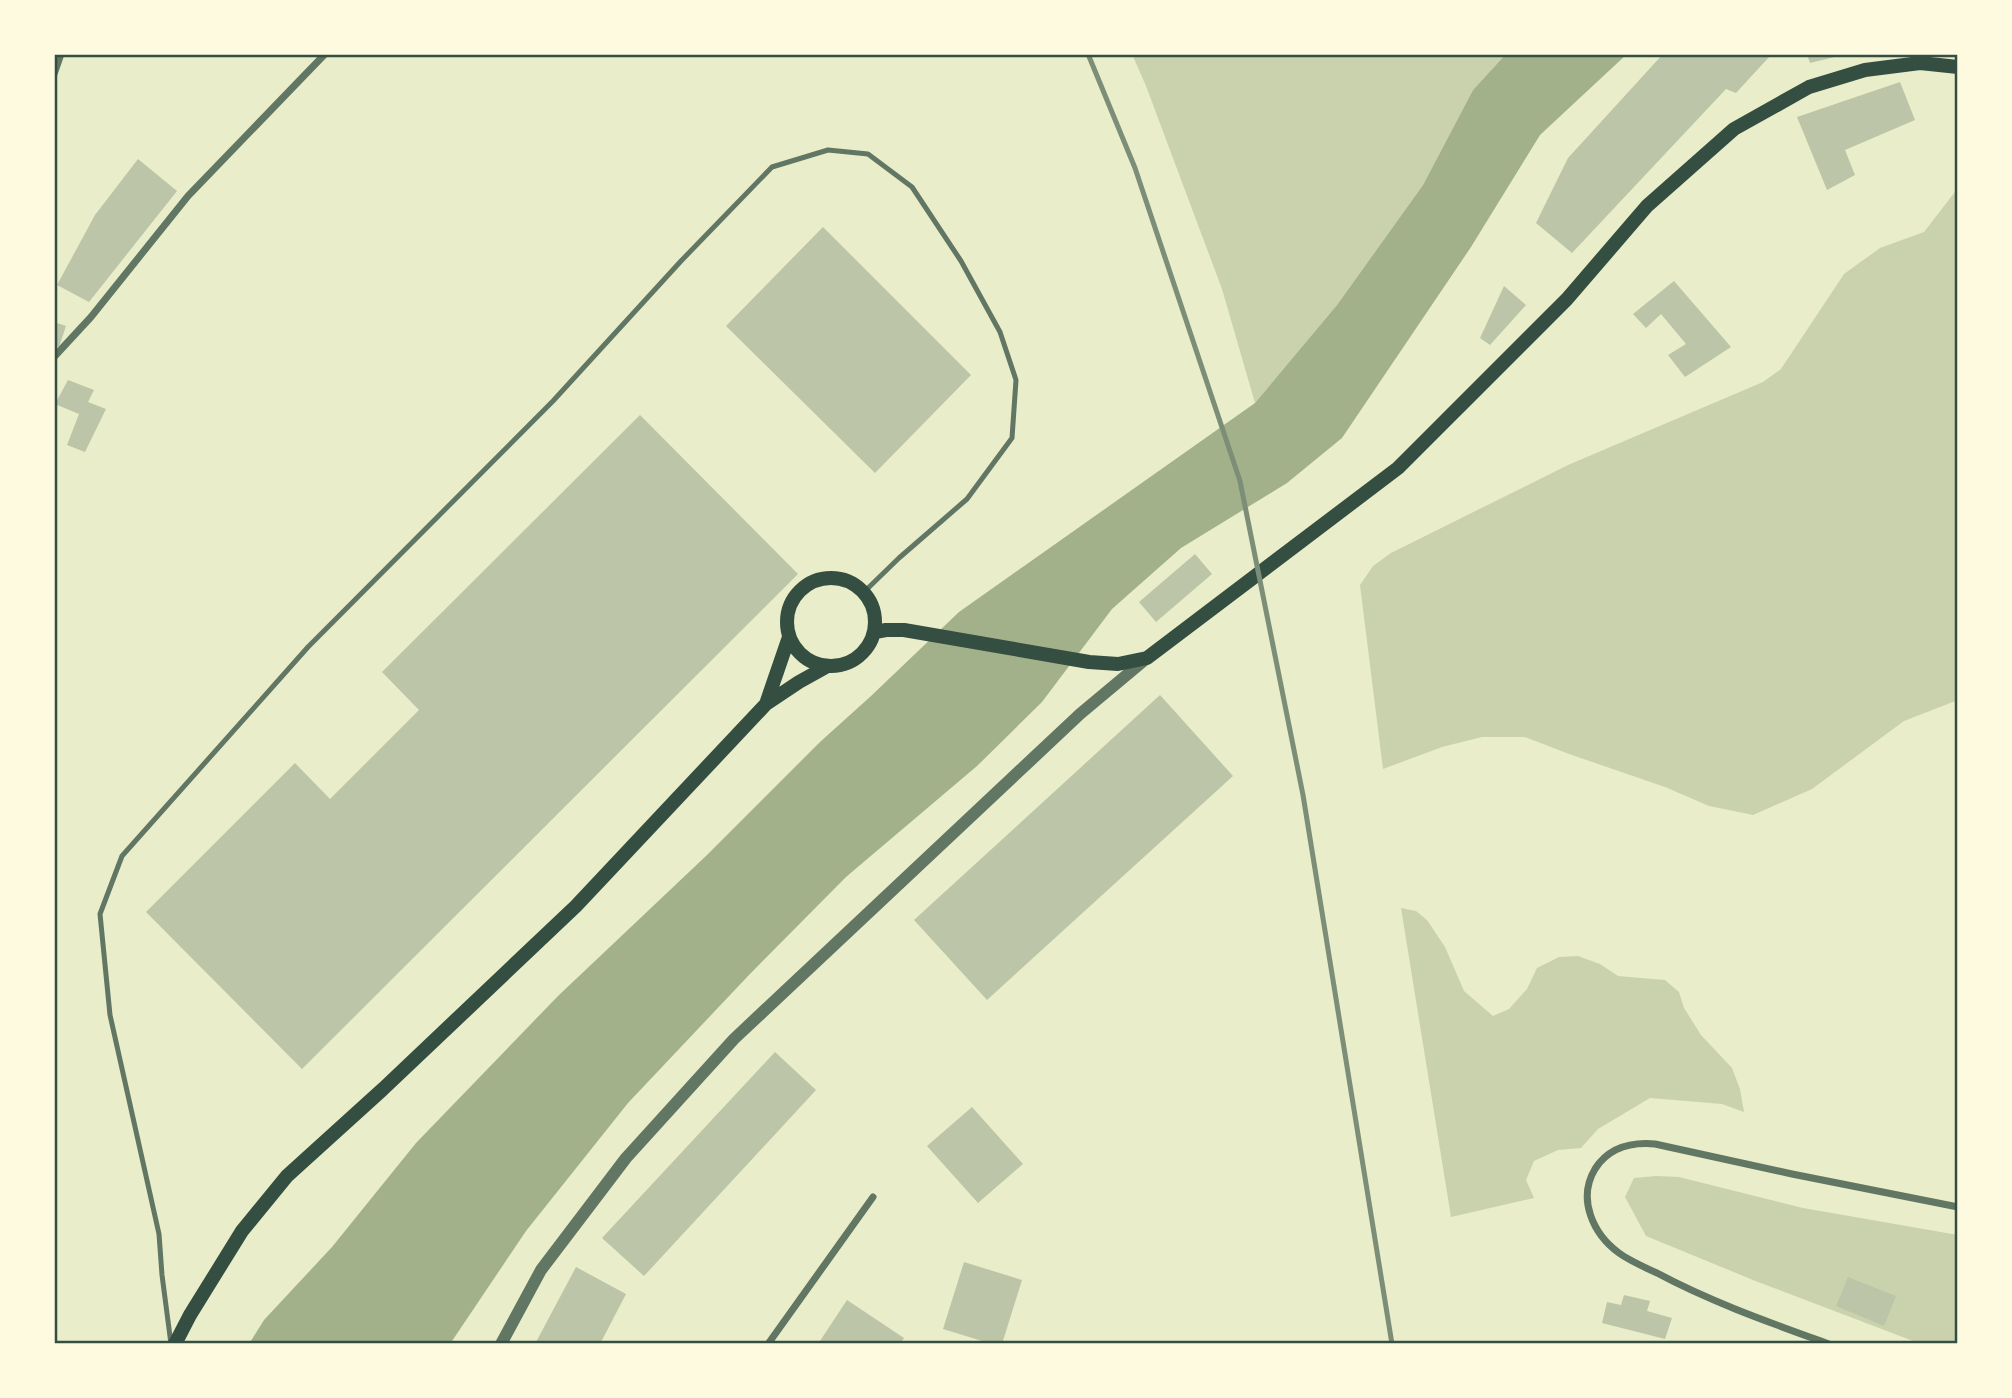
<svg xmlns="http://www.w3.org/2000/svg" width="2012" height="1398" viewBox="0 0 2012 1398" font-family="Raleway,sans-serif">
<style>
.green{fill:#cad2ad}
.water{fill:#a3b18a}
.building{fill:#bcc5a7}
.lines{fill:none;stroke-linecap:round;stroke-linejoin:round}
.service{stroke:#617663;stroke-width:5}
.minor{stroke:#617663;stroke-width:7}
.tertiary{stroke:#617663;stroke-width:12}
.secondary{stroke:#344e41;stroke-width:14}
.rail{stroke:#7c8e77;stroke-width:5}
.neatline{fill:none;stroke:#344e41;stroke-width:2.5}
</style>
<rect width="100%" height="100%" fill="#e9edc9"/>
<!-- green -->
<path class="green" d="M1132,54H1506L1473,90L1423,185L1337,305L1255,403L1222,289L1146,86Z
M1958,188V700L1904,721L1812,789L1753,815L1709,806L1665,787L1569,754L1525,737H1482L1442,747L1383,769L1360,585L1373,566L1391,553L1568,465L1763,382L1781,369L1844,274L1880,248L1924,232Z
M1401,908L1416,911L1427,920L1445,947L1464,991L1493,1016L1509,1009L1527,989L1537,968L1559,957L1578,956L1600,964L1618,976L1665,980L1679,992L1684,1008L1701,1035L1732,1068L1740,1089L1744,1112L1722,1104L1650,1098L1598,1129L1581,1148L1558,1150L1534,1161L1526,1180L1534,1198L1451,1217Z
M1656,1176L1679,1177L1803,1208L1958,1235V1344H1921L1758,1282L1646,1236L1625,1197L1634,1178Z"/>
<!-- water -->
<path class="water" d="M1506,54H1627L1540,135L1471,247L1342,438L1287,483L1181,548L1112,609L1042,702L977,766L846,877L748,976L628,1103L526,1231L450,1344H249L264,1320L332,1247L416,1143L558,996L707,855L820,742L871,696L959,612L1255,403L1337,305L1423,185L1473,90Z"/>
<!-- building -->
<path class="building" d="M1663,54H1768L1770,56L1736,93L1726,89L1572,253L1536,223L1568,158Z
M1807,54H1842L1843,55L1810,63Z
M1900,82L1915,120L1845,150L1855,175L1827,190L1797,117Z
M138,159L177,191L89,302L57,285L95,215Z
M823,227L971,375L875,473L726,326Z
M1674,281L1731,347L1685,377L1668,355L1686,344L1661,314L1646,328L1633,314Z
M1504,286L1526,305L1490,345L1480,338Z
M54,322L66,326L59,347L54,345Z
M68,380L94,390L88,402L106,409L85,452L67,445L79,414L55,404Z
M640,415L798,574L302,1069L146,912L295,763L330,799L419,710L382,672Z
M1195,554L1212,574L1156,622L1139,602Z
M1160,695L1233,776L987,1000L914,920Z
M775,1052L816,1090L644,1276L602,1238Z
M972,1107L1023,1164L978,1203L927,1146Z
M964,1262L1022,1280L1002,1344H992L943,1329Z
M576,1267L626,1294L600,1344H535Z
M1848,1277L1896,1296L1884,1326L1836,1306Z
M1624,1295L1650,1301L1647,1311L1672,1318L1665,1339L1602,1323L1607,1302L1621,1305Z
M847,1300L904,1338L900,1344H818Z"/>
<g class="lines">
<!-- service -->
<path class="service" d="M171,1344L162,1275L159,1234L110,1015L100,914L122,856L308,647L553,401L681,261L772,167L828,150L868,154L912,187L961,261L1000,332L1016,380L1012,438L967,499L899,558L864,592"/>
<!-- minor -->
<path class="minor" d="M54,74L61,54
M54,357L91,317L188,196L325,54
M768,1344L873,1197
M1829,1344C1771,1323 1711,1302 1657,1273C1644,1267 1630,1261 1619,1253C1593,1234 1577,1199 1595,1169C1609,1147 1631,1142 1655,1144L1792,1174L1958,1207"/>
<!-- tertiary -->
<path class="tertiary" d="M501,1344L541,1270L626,1158L734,1039L1080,714L1147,658"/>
<!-- secondary -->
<path class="secondary" d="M787 622a44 44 0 1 1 88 0a44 44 0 1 1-88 0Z
M875,632L886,630H904L1089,662L1118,664L1147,658L1398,468L1567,299L1647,206L1734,129L1809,87L1865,70L1920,63L1958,67
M766,704L789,637
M175,1344L190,1315L242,1231L287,1176L383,1089L576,906L766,704L799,682L826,667"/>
<!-- rail -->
<path class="rail" d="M1088,54L1135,168L1240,481L1303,795L1392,1344"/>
</g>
<!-- border -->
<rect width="2012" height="1398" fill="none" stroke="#fefae0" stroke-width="112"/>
<rect x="56" y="56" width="1900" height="1286" class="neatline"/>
</svg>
